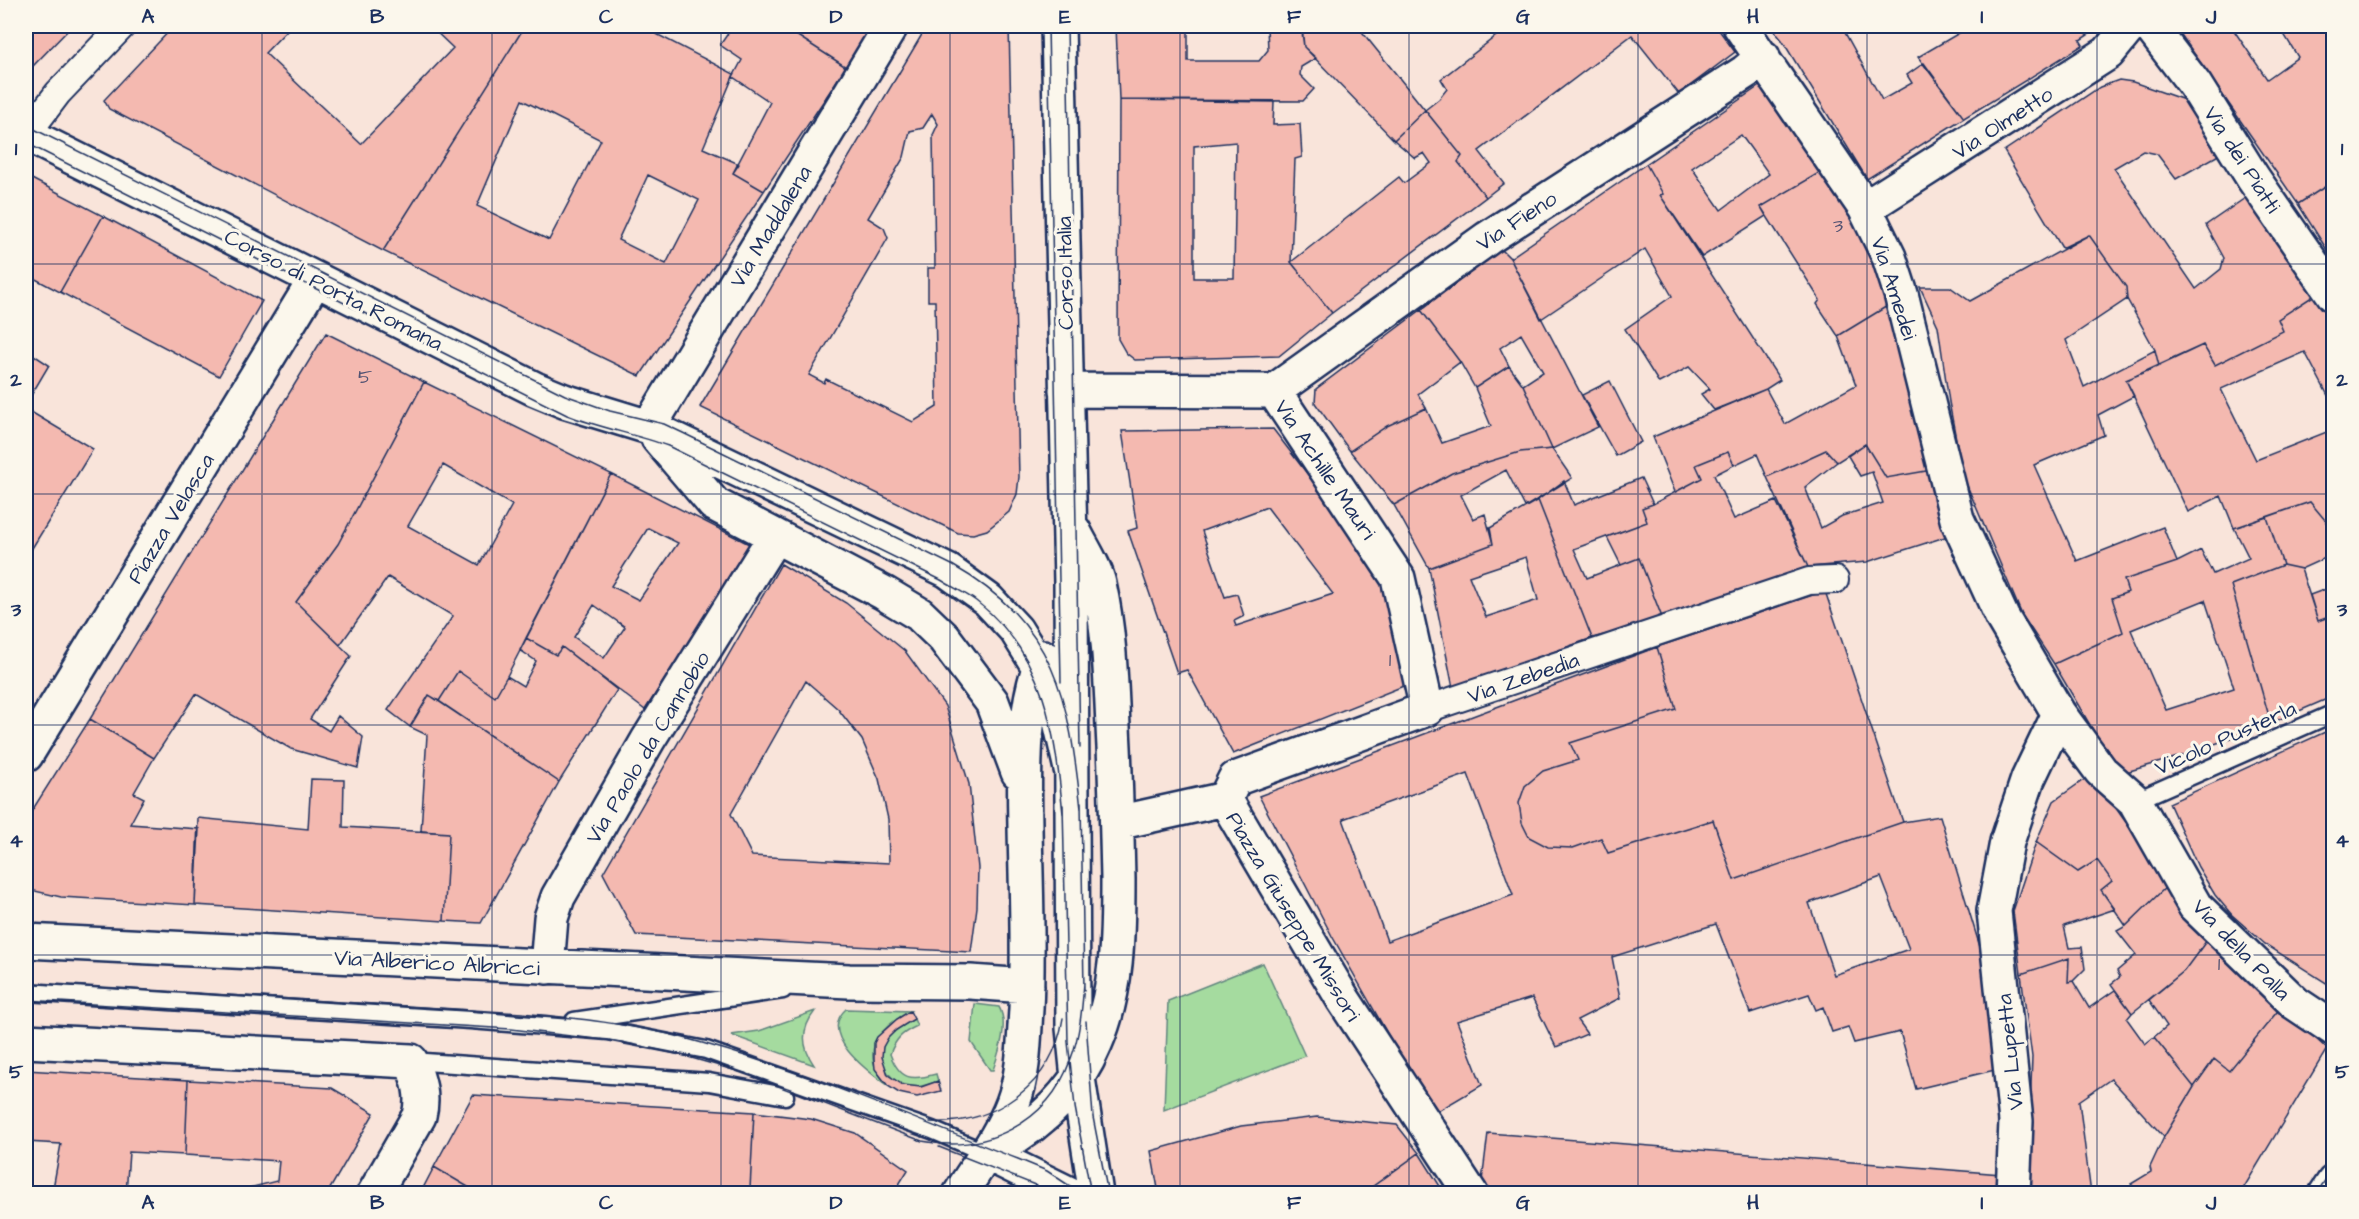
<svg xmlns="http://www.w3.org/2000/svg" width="2359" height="1219" viewBox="0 0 2359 1219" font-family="'Architects Daughter',sans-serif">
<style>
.green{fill:#a5db9f;stroke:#60857e;stroke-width:1.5}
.building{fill:#f4b9b0;stroke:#1b2f5e;stroke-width:1.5;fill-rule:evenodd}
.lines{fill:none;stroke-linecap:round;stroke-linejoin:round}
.service-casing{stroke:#1b2f5e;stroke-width:21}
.pedestrian-casing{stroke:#1b2f5e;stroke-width:30}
.minor-casing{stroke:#1b2f5e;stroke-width:38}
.service{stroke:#fbf7ec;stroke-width:16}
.pedestrian{stroke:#fbf7ec;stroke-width:26}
.minor{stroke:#fbf7ec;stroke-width:33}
.tram{stroke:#1b2f5e;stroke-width:1.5}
.grid{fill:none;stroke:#1b2f5e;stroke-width:1.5;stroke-opacity:0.55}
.labels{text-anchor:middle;stroke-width:6;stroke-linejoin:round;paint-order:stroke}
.number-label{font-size:20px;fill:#515272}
.street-label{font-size:22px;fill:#1b2f5e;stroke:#fbf7ec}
.neatline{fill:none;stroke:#1b2f5e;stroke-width:2}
.grid-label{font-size:20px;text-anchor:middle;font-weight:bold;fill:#1b2f5e}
</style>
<rect width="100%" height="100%" fill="#f9e4da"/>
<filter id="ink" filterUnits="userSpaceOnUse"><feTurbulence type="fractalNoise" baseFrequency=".0167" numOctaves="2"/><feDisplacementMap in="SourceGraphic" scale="12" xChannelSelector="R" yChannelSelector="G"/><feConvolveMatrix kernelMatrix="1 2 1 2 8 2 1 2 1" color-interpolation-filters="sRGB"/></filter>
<g filter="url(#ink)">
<!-- green -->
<path class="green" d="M1263,963L1305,1056L1164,1110L1168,1001Z
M975,1004L999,1007C1009,1024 999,1052 993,1070H990L971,1042Z
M846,1009L910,1011C878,1029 857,1053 888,1086C869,1072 817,1035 846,1009Z
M815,1011C801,1029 801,1046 814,1065L731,1035L759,1031Z
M914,1019L917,1026C902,1033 896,1038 890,1054C900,1080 911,1081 936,1074L938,1081C929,1084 921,1088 911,1087C893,1085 876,1064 883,1046C888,1033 903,1026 914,1019Z"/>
<!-- building -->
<path class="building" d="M26,26H72L30,69L26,67Z
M174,26H291L265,53L361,144L453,48L430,26H525L383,251L109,109L104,100Z
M525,26H641L734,74L703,148L739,164L733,173L764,191L640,376L383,251ZM522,100L601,140L549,240L477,206ZM648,175L699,200L666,264L618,240Z
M733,26H782L846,67L764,191L733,173L770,102L733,77L742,60L720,45Z
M782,26H872L846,67Z
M927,26H1009L1019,477L1017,494L1009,512L987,530L973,534L958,533L944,526L700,407ZM932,114L938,124L933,135L935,268H928V301H935L937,407L913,422L826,379L824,383L809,375L888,238L884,228L868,218L904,157L910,131L923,128Z
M1116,26H1188V61H1259L1268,50L1267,26H1302L1304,47L1316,58L1301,67L1300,75L1314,89L1303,101L1119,100Z
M1310,26H1361L1359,28L1425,110L1394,140L1304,47L1302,32Z
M1509,26H1716L1735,52L1679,94L1632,35L1479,151L1504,183L1486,197L1458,162L1462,156L1425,110L1439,99L1447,89L1441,79Z
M1770,26H1850L1843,29L1882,100L1912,83L1907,75L1924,63L1964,118L1867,179L1782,40Z
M1971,26H2102L2080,40L2083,45L1964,118L1918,57Z
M2175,26H2231L2267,79L2298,57L2284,34L2262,26H2334V181L2298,204Z
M2119,80L2133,82L2190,102L2224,152L2176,179L2157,154L2143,151L2114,168L2196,289L2221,269L2224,258L2206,225L2251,194L2318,293L2278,319L2283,331L2215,365L2203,345L2159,366L2155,350L2127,299L2126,287L2089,235L2062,248L2004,151L2100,87Z
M1761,85L1824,170L1761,207L1766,216L1702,257L1660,195L1663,194L1646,164ZM1741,135L1769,174L1721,210L1692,168Z
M1119,100L1274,102L1273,125L1300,124L1302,157L1295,159L1291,262L1332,313L1279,356L1135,360L1126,353L1118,339ZM1236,142L1234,278H1194V146Z
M1425,110L1462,156L1458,162L1486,197L1332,313L1291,262L1399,177L1404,183L1431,163L1424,153L1415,158L1394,140Z
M1646,164L1663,194L1660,195L1780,380L1766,389L1714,410L1701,394L1710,389L1689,367L1659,383L1625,329L1672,296L1645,249L1541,319L1510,258Z
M1824,170L1876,252L1889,305L1838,336L1817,304L1820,300L1761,207Z
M26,176L103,216L60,292L26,274Z
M2334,181V261L2298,204Z
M103,216L262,301L219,376L60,292Z
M2089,235L2126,287L2127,299L2066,340L2084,387L2155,350L2159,366L2126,380L2134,396L2098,415L2104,435L2034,465L2077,561L2163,527L2177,562L2124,580L2128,592L2112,598L2123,632L2054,664L2022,615L1963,476L1949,402L1938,326L1920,287H1950L1970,301Z
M1501,249L1510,258L1598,427L1552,449L1523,385L1543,372L1521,334L1500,348L1509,366L1475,388L1460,362L1421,310Z
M2318,293L2334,316V407L2305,352L2221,389L2256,460L2334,429V525L2330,526L2310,502L2234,528L2221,496L2188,512L2126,380L2203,345L2215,365L2283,331L2278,319Z
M1889,305L1932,470L1886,478L1865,444L1837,462L1826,450L1767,477L1757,454L1734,465L1728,452L1696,465L1702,478L1675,492L1653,437L1766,389L1785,424L1856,385L1838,336Z
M1421,310L1460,362L1418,394L1426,408L1387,426L1350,451L1315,403L1316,389Z
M326,333L424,382L338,544L296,602L351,656L310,719L329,731L338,716L363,737L358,768L291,749L196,694L154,758L90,719Z
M26,350L49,365L26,404Z
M1509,366L1523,385L1552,449L1520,452L1452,473L1394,505L1350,451L1387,426L1426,408L1442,443L1491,426L1475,388Z
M1610,381L1641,442L1616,456L1582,395Z
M424,382L611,474L507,676L495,697L458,671L439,701L429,695L410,727L388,710L453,616L388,577L340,645L296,602L338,544ZM443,465L512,505L479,565L408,526Z
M26,409L93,449L26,558Z
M1273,429L1379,568L1406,685L1233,754L1187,670L1177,673L1128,531L1137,528L1122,431ZM1267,507L1333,594L1236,626L1234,621L1244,616L1237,594L1225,597L1202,531Z
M1865,444L1886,478L1932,470L1948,536L1867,562L1808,567L1767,477L1826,450L1837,462L1805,487L1821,528L1842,516L1883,503L1872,472L1860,476L1848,456Z
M1552,449L1572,478L1525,507L1506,470L1461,495L1473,519L1485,514L1493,544L1429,568L1394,505L1452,473L1520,452Z
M1728,452L1734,465L1714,475L1734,519L1776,501L1808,567L1753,586L1727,601L1663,620L1639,558L1621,565L1607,537L1647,522L1642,508L1653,504L1702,478L1696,465Z
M611,474L751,545L645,710L562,647L556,655L526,638ZM648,528L678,543L639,600L611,586ZM594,605L625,627L604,658L574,637Z
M1641,478L1653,504L1642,508L1647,522L1574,549L1587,578L1639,558L1663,620L1592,638L1538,500L1564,481L1574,505Z
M1538,500L1592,638L1453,688L1429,568L1493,544L1490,528ZM1526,557L1538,600L1486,617L1469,576Z
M2310,502L2330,526L2334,525V554L2301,569L2283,565L2267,517Z
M2267,517L2283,565L2231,585L2271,723L2185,755L2119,774L2054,664L2123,632L2112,598L2128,592L2124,580L2177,562L2201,550L2213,574L2249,558L2234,528ZM2205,600L2234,688L2166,710L2131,630Z
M781,564L846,603L905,651L945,706L969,784L978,868L977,907L971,952L636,935L603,873ZM806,681L838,709L862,740L879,779L888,819L889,863L752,856L731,814Z
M2283,565L2301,569L2318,621L2334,615V696L2271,723L2231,585Z
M2334,586V615L2318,621L2310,595Z
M1825,591L1903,822L1734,880L1713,820L1608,853L1601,838L1573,848L1548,847L1529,837L1522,823L1519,803L1525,786L1543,771L1578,760L1570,743L1676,709L1657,647Z
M526,638L556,655L562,647L617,690L559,782L439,701L458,671L495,697L507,676L523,686L536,661L520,650Z
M1657,647L1676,709L1570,743L1578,760L1543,771L1525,786L1519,803L1522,823L1529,837L1548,847L1573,848L1601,838L1608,853L1713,820L1734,880L1903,822L1940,816L1987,970L1999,1069L1916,1089L1900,1032L1854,1043L1848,1027L1832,1032L1823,1007L1816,1010L1809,994L1750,1013L1716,924L1612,957L1620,998L1577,1020L1587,1034L1556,1047L1532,998L1457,1021L1482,1085L1433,1114L1332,936L1259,796ZM1468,774L1513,895L1387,941L1343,819ZM1881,877L1909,949L1834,975L1809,903Z
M429,695L559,782L481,923L444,921L449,833L421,831L427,735L410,727Z
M90,719L154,758L134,793L144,798L130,824L199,829L195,905L61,897L26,889V820Z
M2334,728V988L2265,944L2232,915L2215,895L2198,867L2169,803Z
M2092,774L2169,884L2126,926L2101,890L2112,881L2097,860L2078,872L2036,842L2054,801Z
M311,779L344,780L343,827L449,833L444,921L195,905L198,818L308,829Z
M2036,842L2078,872L2097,860L2112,881L2101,890L2115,909L2064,926L2069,948L2082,947L2085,969L2073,981L2068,982L2069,958L2021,974L2013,911Z
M2169,884L2210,936L2184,971L2132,1013L2111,984L2120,977L2117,971L2136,955L2117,931L2126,926Z
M2210,936L2281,1007L2229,1071L2214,1059L2194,1087L2154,1037L2167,1026L2149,1000L2184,971Z
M2069,958L2068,982L2073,981L2089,1008L2115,990L2132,1013L2127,1019L2145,1044L2154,1037L2194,1087L2164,1137L2111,1079L2079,1101L2091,1194H2027L2032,1057L2021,974Z
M2281,1007L2327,1049L2240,1194H2140L2131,1184L2151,1172L2150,1167L2164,1137L2194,1087L2214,1059L2229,1071Z
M910,1011L914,1019L896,1030L888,1038L883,1047L882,1057L888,1075L903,1085L921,1087L938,1081L941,1091L917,1097L899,1093L888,1086L875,1069L874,1059V1043L877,1037L897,1019Z
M26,1070L188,1080L185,1155L129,1152L126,1194H52L61,1144L26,1142Z
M188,1080L332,1088L374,1113L327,1194H239L241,1190L277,1181L279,1161L185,1155Z
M473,1095L754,1112L750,1189L722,1187L721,1194H510L495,1191L494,1194H480L434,1167Z
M754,1112L811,1119L855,1133L908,1170L893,1194H777L750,1189Z
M1317,1117L1397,1125L1419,1153L1362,1194H1159L1151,1151L1241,1126Z
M1488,1133L2001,1174L1999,1194H1491L1482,1181Z
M1419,1153L1445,1194H1362Z
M434,1167L480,1194H420Z"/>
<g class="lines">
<defs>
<path id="service" d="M2135,801L2334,713
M26,992L470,1020L608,1031L706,1050L932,1130L986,1153
M574,1021L783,990
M411,1061L709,1082L785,1096"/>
<path id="pedestrian" d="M27,134L58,93L122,26
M1427,709L1809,581L1835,580"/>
<path id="minor" d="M1058,26L1071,583L1073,1028L1078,1078L1096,1194
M1740,26L1865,208L1889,257L1901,294L1957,519L2002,617L2059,714L2101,771L2135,801L2195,906L2295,1003L2334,1029
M2150,26L2195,85L2253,178L2334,295
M26,134L535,389L564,401L649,427L948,571L988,600L1016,630L1039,667L1054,695L1071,769
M1865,208L2108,53L2130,26
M1066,390L1274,391
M1274,391L1488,238L1745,72L1763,57
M649,427L891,26
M658,438L714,504L884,593L919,614L944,638L992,702L1018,772
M26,755L315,280
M1225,799L1235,779L1427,709L1398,578L1274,391
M1225,799L1343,999L1471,1194
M1117,823L1225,799
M26,941L849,981L970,982L1027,986
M547,967L551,918L558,897L648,740L775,536
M26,1041L411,1061C419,1080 424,1096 419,1116L374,1194
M986,1153C1035,1130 1074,1095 1095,1044C1118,992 1118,935 1118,879C1117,835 1116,791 1114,747C1111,692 1111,638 1099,584C1095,566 1082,548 1074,531
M986,1153L1070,1194
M960,1194C978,1165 1001,1135 1013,1103C1024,1074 1024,1040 1026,1009C1029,949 1026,888 1025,827C1024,770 1022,711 1043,657
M2013,1194L2016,1121L1994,911L2007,842L2028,779L2059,714
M2326,1194L2334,1182"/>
</defs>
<!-- service casing -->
<use href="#service" class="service-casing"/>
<!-- pedestrian casing -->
<use href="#pedestrian" class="pedestrian-casing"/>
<!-- minor casing -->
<use href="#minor" class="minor-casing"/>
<!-- service -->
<use href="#service" class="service"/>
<!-- pedestrian -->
<use href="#pedestrian" class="pedestrian"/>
<!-- minor -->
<use href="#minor" class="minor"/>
<!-- tram -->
<path class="tram" d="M1048,26L1061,682
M1067,26L1080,748
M26,125L565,395L610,411L664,424L683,433L952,565C1056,624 1069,698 1081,809
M26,143L567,415C600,428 635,434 668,446L941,580C952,587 965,593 976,601C1046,655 1055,732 1063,814
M1081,802L1084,991
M1063,805L1068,1042L1075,1107L1091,1194
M26,983L522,1013C577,1018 631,1024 684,1038C798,1068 908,1117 1018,1159L1047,1171L1082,1194
M26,1000L511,1029L622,1042L681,1055L744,1073L922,1141C985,1154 1048,1123 1070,1061C1080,1036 1082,1009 1084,983
M1086,1021L1093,1117L1108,1194
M930,1122C995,1125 1053,1085 1063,1018
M939,1147L1035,1185L1050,1194
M2316,1194L2334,1167"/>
</g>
</g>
<!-- grid -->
<path class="grid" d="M262,26V1194M492,26V1194M721,26V1194M950,26V1194M1180,26V1194M1409,26V1194M1638,26V1194M1867,26V1194M2097,26V1194M26,264H2334M26,494H2334M26,725H2334M26,955H2334"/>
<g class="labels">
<!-- number labels -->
<g class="number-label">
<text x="1838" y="232">3</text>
<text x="365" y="383">5</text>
<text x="1390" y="666">1</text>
<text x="2219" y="970">1</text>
</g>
<!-- street labels -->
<g class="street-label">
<text transform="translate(2002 122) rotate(-33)" y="8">Via Olmetto</text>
<text transform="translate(2243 159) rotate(57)" y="8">Via dei Piatti</text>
<text transform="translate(1516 220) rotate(-33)" y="8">Via Fieno</text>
<text transform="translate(770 226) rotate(-59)" y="8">Via Maddalena</text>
<text transform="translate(1064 273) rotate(-91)" y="8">Corso Italia</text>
<text transform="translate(1895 288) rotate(72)" y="8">Via Amedei</text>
<text transform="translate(334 289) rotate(27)" y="8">Corso di Porta Romana</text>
<text transform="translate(1326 469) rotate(56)" y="8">Via Achille Mauri</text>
<text transform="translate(170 518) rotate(-59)" y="8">Piazza Velasca</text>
<text transform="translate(1523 677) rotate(-19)" y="8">Via Zebedia</text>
<text transform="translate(2225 737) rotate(-24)" y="8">Vicolo Pusterla</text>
<text transform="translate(647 747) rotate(-59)" y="8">Via Paolo da Cannobio</text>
<text transform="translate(1294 916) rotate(59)" y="8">Piazza Giuseppe Missori</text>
<text transform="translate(2242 949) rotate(46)" y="8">Via della Palla</text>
<text transform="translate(437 962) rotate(3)" y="8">Via Alberico Albricci</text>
<text transform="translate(2009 1052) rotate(-96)" y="8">Via Lupetta</text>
</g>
</g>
<!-- margin -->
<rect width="2359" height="1219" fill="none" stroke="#fbf7ec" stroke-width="66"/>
<rect x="33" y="33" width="2293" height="1153" class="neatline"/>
<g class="grid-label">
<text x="148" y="23">A</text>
<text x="377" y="23">B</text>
<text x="606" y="23">C</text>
<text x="836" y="23">D</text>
<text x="1065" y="23">E</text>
<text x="1294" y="23">F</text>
<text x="1523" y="23">G</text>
<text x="1753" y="23">H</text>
<text x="1982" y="23">I</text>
<text x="2211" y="23">J</text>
<text x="16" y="155">1</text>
<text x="2342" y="155">1</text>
<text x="16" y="386">2</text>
<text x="2342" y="386">2</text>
<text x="16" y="616">3</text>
<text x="2342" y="616">3</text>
<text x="16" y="847">4</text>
<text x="2342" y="847">4</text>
<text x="16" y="1078">5</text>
<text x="2342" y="1078">5</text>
<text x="148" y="1209">A</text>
<text x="377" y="1209">B</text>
<text x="606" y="1209">C</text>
<text x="836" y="1209">D</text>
<text x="1065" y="1209">E</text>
<text x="1294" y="1209">F</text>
<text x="1523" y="1209">G</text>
<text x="1753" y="1209">H</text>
<text x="1982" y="1209">I</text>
<text x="2211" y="1209">J</text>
</g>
</svg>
